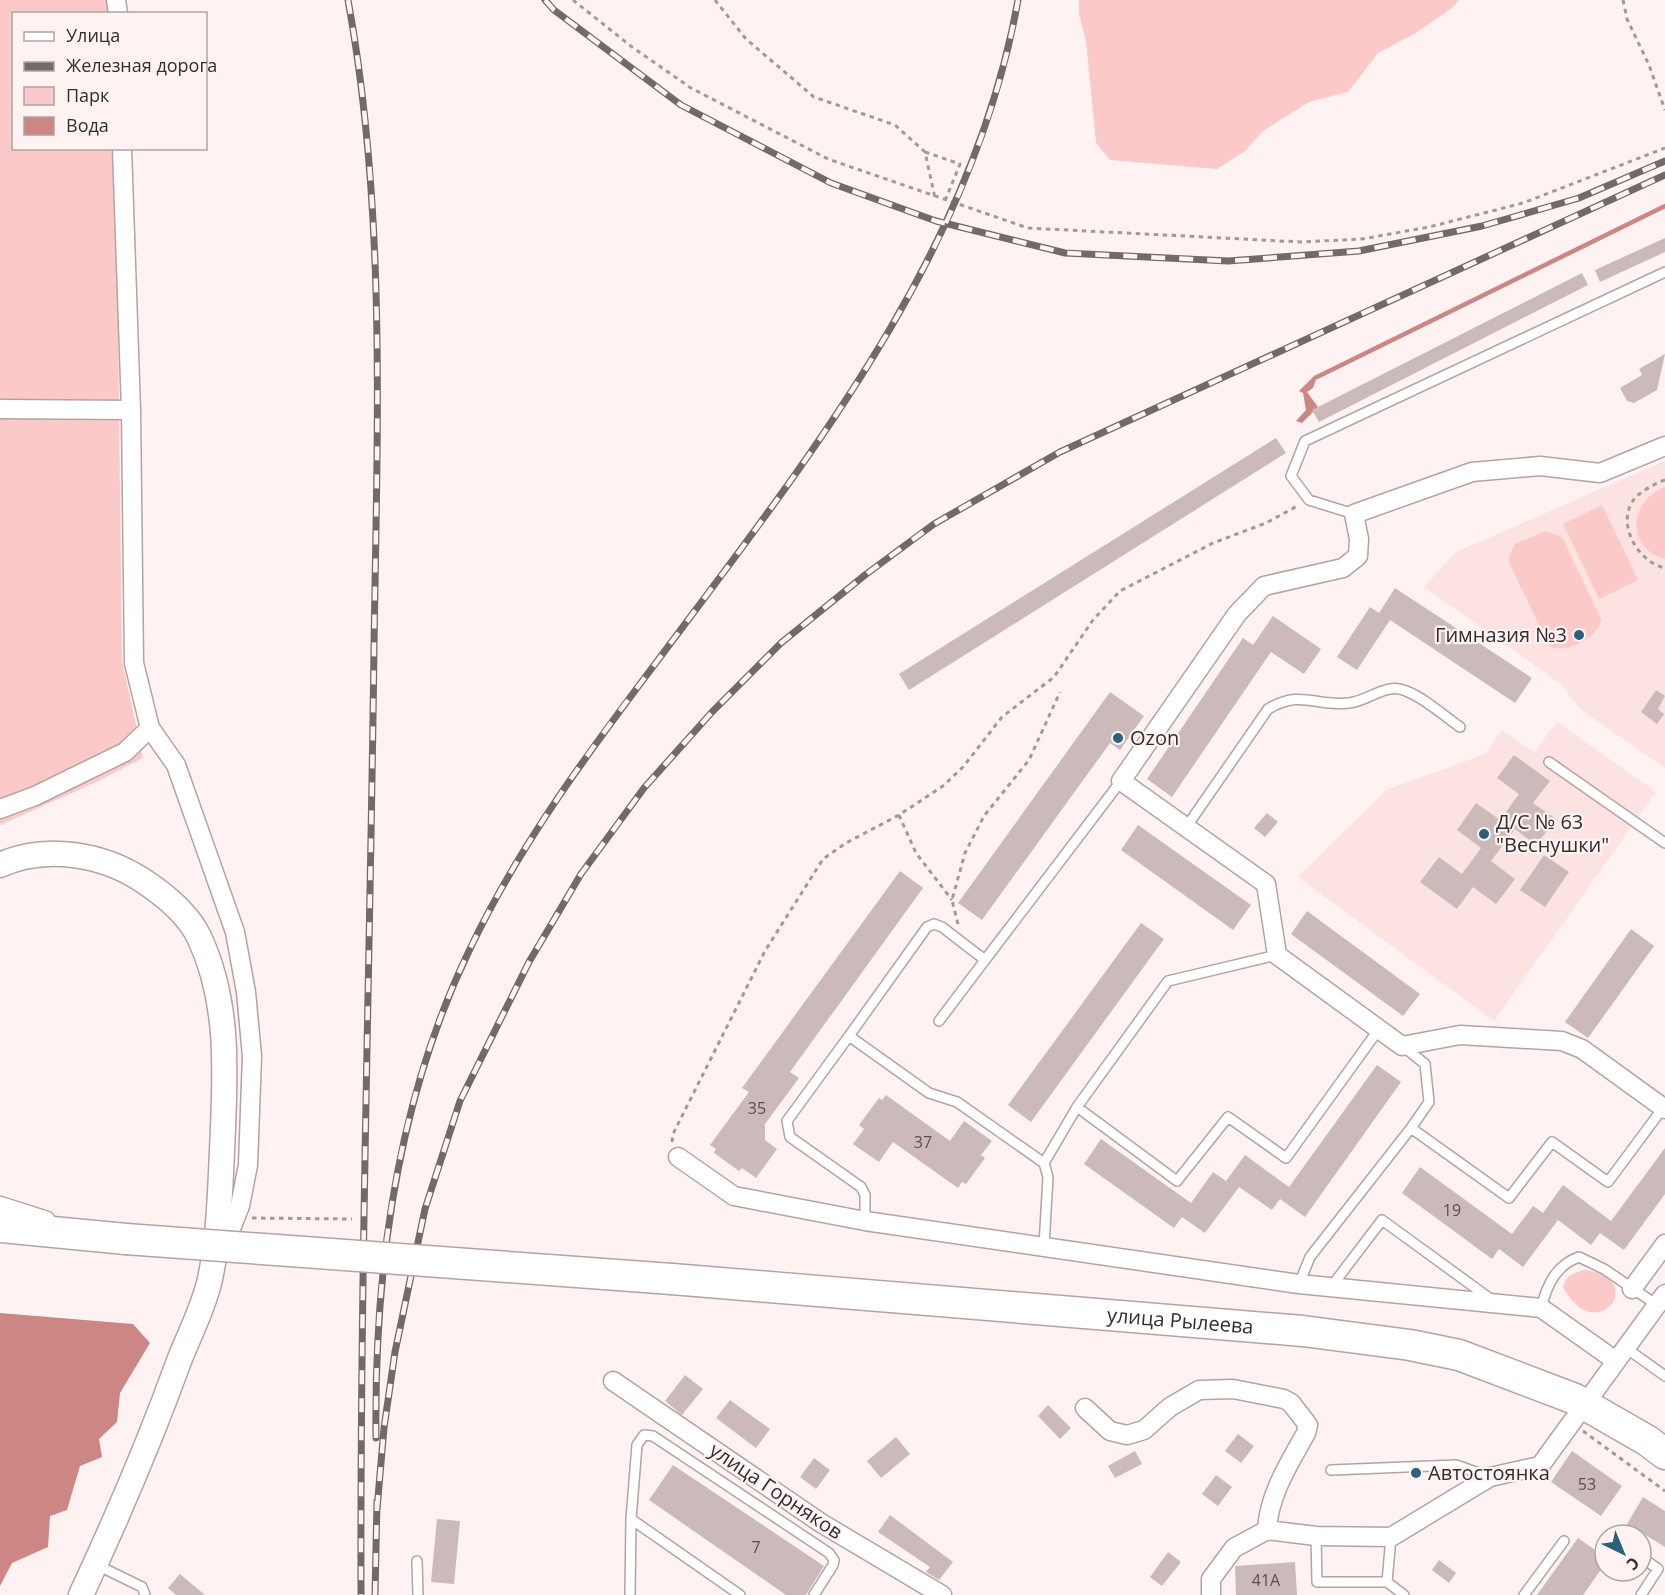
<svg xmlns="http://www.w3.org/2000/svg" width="1665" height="1595" viewBox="0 0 1665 1595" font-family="'Open Sans',sans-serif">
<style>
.built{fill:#fce2e0}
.green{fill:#fbcac8}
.water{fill:#cc8683}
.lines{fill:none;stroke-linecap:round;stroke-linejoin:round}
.stream{stroke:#cc8683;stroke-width:4.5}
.building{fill:#cbbab9}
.service-casing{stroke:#b4a3a2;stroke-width:12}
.minor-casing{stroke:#b4a3a2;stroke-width:21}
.tertiary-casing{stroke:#b4a3a2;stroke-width:27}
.primary-casing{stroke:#b4a3a2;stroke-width:33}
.path{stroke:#a29998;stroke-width:3;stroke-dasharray:4.5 4.5;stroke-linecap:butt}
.service{stroke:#fff;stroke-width:9}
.minor{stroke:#fff;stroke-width:18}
.tertiary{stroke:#fff;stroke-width:24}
.primary{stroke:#fff;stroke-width:30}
.rail-casing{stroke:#726969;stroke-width:7}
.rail{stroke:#fef3f2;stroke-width:4.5;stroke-dasharray:14;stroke-linecap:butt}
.primary-bridge-casing{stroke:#b4a3a2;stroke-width:33;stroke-linecap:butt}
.primary-bridge{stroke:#fff;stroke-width:30}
.poi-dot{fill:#2a617c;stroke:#fef3f2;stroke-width:2}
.labels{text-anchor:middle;stroke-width:4.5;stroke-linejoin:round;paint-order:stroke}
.number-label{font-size:16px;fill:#5a5050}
.poi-label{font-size:20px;fill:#342d2d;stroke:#fef3f2;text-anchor:start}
.street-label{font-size:20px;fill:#342d2d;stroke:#fef3f2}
</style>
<rect width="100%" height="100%" fill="#fef3f2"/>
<!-- built -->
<path class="built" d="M1665,461V768L1580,709L1561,684L1424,587L1456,552Z
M1557,722L1656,792L1494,1021L1298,877L1386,790L1485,754L1502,730L1534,752Z"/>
<!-- green -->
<path class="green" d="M0,0H115V13L14,14V148L116,149L122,660L143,758L92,784L0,825Z
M1079,0H1459L1452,8L1414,34L1378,53L1348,92L1309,102L1263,131L1245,151L1217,169L1110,160L1096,143L1086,41L1079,14Z
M1665,487V559C1627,549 1627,502 1665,487Z
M1602,505L1638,580L1599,599L1563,524Z
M1546,531L1562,537L1601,619C1599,638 1565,655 1549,646L1508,560L1515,544Z
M1584,1270C1651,1277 1596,1350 1563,1287C1566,1276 1572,1273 1584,1270Z"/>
<!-- water -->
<path class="water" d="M1315,375L1317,377L1313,388L1307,392L1318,407L1302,423L1296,421L1306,410L1303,393L1299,391Z
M0,1313L133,1324L150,1343L120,1393L117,1422L99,1439L102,1457L80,1466L67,1510L50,1516L48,1547L12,1563L0,1586Z"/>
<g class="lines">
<!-- stream -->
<path class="stream" d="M1317,377L1665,206"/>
</g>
<!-- building -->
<path class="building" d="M1665,238V252L1600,282L1595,270Z
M1582,273L1588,285L1319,422L1312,410Z
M1665,354L1657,390L1634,403L1627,401L1620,388L1642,375L1639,369Z
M1276,438L1286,453L909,690L899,674Z
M1395,588L1532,678L1515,703L1390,620L1357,670L1337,657L1370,607L1379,613Z
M1273,616L1321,649L1304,674L1271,652L1172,797L1147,779L1243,638L1253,645Z
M1656,690L1665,696L1658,709L1664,714L1657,724L1641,712Z
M1110,692L1144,716L1120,750L1110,743L982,920L958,903Z
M1514,755L1550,781L1533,803L1556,819L1536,845L1515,829L1491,861L1515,879L1496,904L1473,887L1457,909L1420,882L1439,857L1462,874L1481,848L1457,830L1476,803L1500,820L1519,794L1497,778Z
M1267,813L1278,822L1265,837L1254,828Z
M1138,825L1251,905L1233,930L1121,850Z
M1544,855L1569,872L1545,907L1520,890Z
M900,871L923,888L790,1072L799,1078L765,1124V1140L777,1149L756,1178L742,1168L739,1171L714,1153L716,1149L710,1145L749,1092L742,1088Z
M1307,911L1420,994L1403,1016L1291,934Z
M1141,923L1164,939L1031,1122L1008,1105Z
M1631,929L1654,946L1588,1038L1565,1022Z
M1377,1065L1401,1082L1305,1217L1280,1199L1272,1210L1239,1187L1205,1233L1182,1217L1174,1228L1084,1164L1101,1139L1191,1203L1213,1172L1226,1181L1245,1155L1289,1187Z
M886,1095L950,1141L964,1121L992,1141L981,1155L985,1158L966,1184L962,1182L958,1188L893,1142L879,1162L853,1144L864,1129L859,1125L879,1098L882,1100Z
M1665,1148V1194L1624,1250L1600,1233L1591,1245L1558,1220L1523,1267L1499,1249L1492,1259L1402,1193L1420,1167L1512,1234L1533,1206L1543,1213L1563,1185L1611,1221Z
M685,1375L703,1389L682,1415L665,1401Z
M730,1400L770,1429L756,1448L716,1418Z
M1048,1405L1071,1428L1060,1439L1038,1416Z
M1238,1434L1254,1446L1241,1463L1225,1451Z
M896,1437L910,1454L881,1478L867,1461Z
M1135,1451L1142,1464L1115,1478L1108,1466Z
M1572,1451L1622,1486L1601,1516L1551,1482Z
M814,1458L830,1470L816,1489L800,1477Z
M673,1465L824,1566L806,1595H786L649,1500Z
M1216,1475L1232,1487L1218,1506L1202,1494Z
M1643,1497L1665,1511V1547L1627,1524Z
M890,1515L953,1562L939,1580L926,1572L930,1567L878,1532Z
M437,1519L460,1521L454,1584L431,1582Z
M1578,1538L1605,1557V1564L1583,1595H1537Z
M1168,1552L1181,1562L1162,1586L1150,1577Z
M1439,1560L1456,1573L1449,1583L1432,1570Z
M1295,1562L1297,1595H1236L1235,1566Z
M180,1574L205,1595H176L168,1588Z"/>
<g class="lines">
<defs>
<path id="service" d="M1354,514L1309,500L1291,476L1305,441L1665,272
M1549,762L1665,843
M1185,829L1268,709C1302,689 1314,707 1349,703C1369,701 1386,682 1406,691C1425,698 1444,716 1460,727
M939,1021L985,960
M849,1036L927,927L934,924L942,927L985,960L1121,781
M1404,1047L1425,1064L1429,1102L1411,1128
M1077,1107L1177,1181L1228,1117L1286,1158L1379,1029
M1044,1163L1077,1107L1168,981L1277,955
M865,1221V1195L861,1187L790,1137L787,1121L849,1036L929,1093L957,1102L1044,1163L1048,1177L1044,1246
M1299,1284L1310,1257L1411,1128L1509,1198L1552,1142L1608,1182L1663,1108
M1331,1287L1382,1220L1492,1300
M1541,1308C1547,1285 1556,1265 1579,1257L1604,1269L1657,1305
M1626,1348L1665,1376
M1331,1470L1456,1465L1490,1477
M631,1519L740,1595
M1316,1536L1317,1582H1387
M1391,1537L1387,1582L1404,1595
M417,1561L418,1595
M97,1565L142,1587L145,1595
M630,1595L631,1519L637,1445L644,1435L653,1436L829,1553L834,1560L833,1565L814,1595
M1524,1595L1564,1541
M1641,1595L1658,1569L1641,1557"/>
<path id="minor" d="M116,0L118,14
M122,148L131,410L134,663L150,728L176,765L235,932L246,992L252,1056L248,1165L240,1206L221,1254
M0,409L131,410
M1665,446L1600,473L1540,466L1472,472L1354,514L1359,539L1358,556L1343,568L1264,586L1237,614L1121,781L1266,884L1277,955L1402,1046L1460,1035L1562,1041L1582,1049L1665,1109
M0,809L35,796L125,752L150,728
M678,1157L734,1196L865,1221L1299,1284L1541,1308L1616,1361
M1632,1289L1665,1244
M613,1381L821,1523L942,1595
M1085,1408L1110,1431L1127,1435L1144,1430L1170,1407L1199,1390L1233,1389L1284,1399L1291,1403L1308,1425L1306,1433C1289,1464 1269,1494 1267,1530
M1211,1595V1579L1234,1548L1267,1530L1316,1536L1391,1537L1490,1477L1540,1466L1665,1294"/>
<path id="tertiary" d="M0,865C46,844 104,854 145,882C166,896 188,914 199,937C231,1004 225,1079 222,1151C220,1193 219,1237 210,1279C204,1307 189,1335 179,1361C150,1441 117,1518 81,1595
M0,1209L44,1223"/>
<g id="primary">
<path d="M0,1227L126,1239"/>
<path id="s1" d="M672,1279L1303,1331L1410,1345L1459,1355L1575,1399L1648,1441L1665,1454"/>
</g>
</defs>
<!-- service casing -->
<use href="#service" class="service-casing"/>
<!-- minor casing -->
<use href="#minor" class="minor-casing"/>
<!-- tertiary casing -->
<use href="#tertiary" class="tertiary-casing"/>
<!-- primary casing -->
<use href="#primary" class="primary-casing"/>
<!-- path -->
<path class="path" d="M573,0L632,47L691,88L828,159L1028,228L1301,242L1362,239L1429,227L1523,203L1665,148
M715,0L746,39L814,97L895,125L925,152L935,198
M1623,0L1627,19L1649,65L1665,110
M925,152L960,164L945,201
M1665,480C1656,483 1643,490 1636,497C1614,521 1637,562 1665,568
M899,815L916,853L952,900
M958,924L952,900L965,853L984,816L1029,760L1060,692
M672,1142L673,1134L765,951L823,859L846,843L899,815L943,786L963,767L1002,717L1054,677L1093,620L1120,591L1213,543L1266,523L1299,505
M252,1218L352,1219
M1583,1431L1665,1491"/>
<!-- service -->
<use href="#service" class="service"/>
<!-- minor -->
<use href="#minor" class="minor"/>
<!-- tertiary -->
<use href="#tertiary" class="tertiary"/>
<!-- primary -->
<use href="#primary" class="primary"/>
<defs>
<path id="rail" d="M348,0C387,213 377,433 374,648C370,964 360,1279 361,1595
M545,0L554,10L681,105L831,183L936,221L1065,253L1228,261L1359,251L1482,226L1579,198L1665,161
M376,1438C374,1272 396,1102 469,951C519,845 588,753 658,660C808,459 973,254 1018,0
M377,1509L384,1428L395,1352L425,1209L460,1101L529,962L581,874L644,788L712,712L781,643L865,575L934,524L1060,452L1665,175
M375,1595L377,1501"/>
</defs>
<!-- rail casing -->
<use href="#rail" class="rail-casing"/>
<!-- rail -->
<use href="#rail" class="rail"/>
<defs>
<path id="primary-bridge" d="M126,1239L672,1279"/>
</defs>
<!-- primary-bridge casing -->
<use href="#primary-bridge" class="primary-bridge-casing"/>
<!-- primary-bridge -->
<use href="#primary-bridge" class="primary-bridge"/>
</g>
<!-- markers -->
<g class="poi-dot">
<circle cx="1579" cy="635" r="6"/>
<circle cx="1118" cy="738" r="6"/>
<circle cx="1484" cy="834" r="6"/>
<circle cx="1416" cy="1473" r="6"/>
</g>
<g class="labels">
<!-- number labels -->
<g class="number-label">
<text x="757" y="1114">35</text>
<text x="923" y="1148">37</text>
<text x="1452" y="1216">19</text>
<text x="1587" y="1490">53</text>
<text x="756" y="1553">7</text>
<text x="1266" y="1586">41А</text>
</g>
<!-- poi labels -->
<g class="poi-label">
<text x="1567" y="642" text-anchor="end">Гимназия №3</text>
<text x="1130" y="745">Ozon</text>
<text x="1496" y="829">Д/С № 63<tspan x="1496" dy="23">"Веснушки"</tspan></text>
<text x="1428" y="1480">Автостоянка</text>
</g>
<!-- street labels -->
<g class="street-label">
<text dy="7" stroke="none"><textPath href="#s1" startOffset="510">улица Рылеева</textPath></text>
<text transform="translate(776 1491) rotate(34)" y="7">улица Горняков</text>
</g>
</g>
<!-- legend -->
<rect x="12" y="12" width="195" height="138" fill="#fef3f2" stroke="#ada4a3" stroke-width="1.5"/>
<rect x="24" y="32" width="30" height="9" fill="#ffffff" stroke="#ada4a3" stroke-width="1.5"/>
<text x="66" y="42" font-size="18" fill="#342d2d">Улица</text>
<rect x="24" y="62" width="30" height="9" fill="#726969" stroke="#ada4a3" stroke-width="1.5"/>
<text x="66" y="72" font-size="18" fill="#342d2d">Железная дорога</text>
<rect x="24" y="87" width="30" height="18" fill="#fbcac8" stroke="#ada4a3" stroke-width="1.5"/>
<text x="66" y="102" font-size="18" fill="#342d2d">Парк</text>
<rect x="24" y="117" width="30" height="18" fill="#cc8683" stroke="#ada4a3" stroke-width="1.5"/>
<text x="66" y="132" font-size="18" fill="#342d2d">Вода</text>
<!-- north arrow -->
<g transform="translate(1623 1553) rotate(137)"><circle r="28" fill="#fef3f2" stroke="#ada4a3" stroke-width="1.5"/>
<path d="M0-4.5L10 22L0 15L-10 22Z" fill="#2a617c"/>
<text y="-9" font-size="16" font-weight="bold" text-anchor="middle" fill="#342d2d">С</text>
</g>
</svg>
